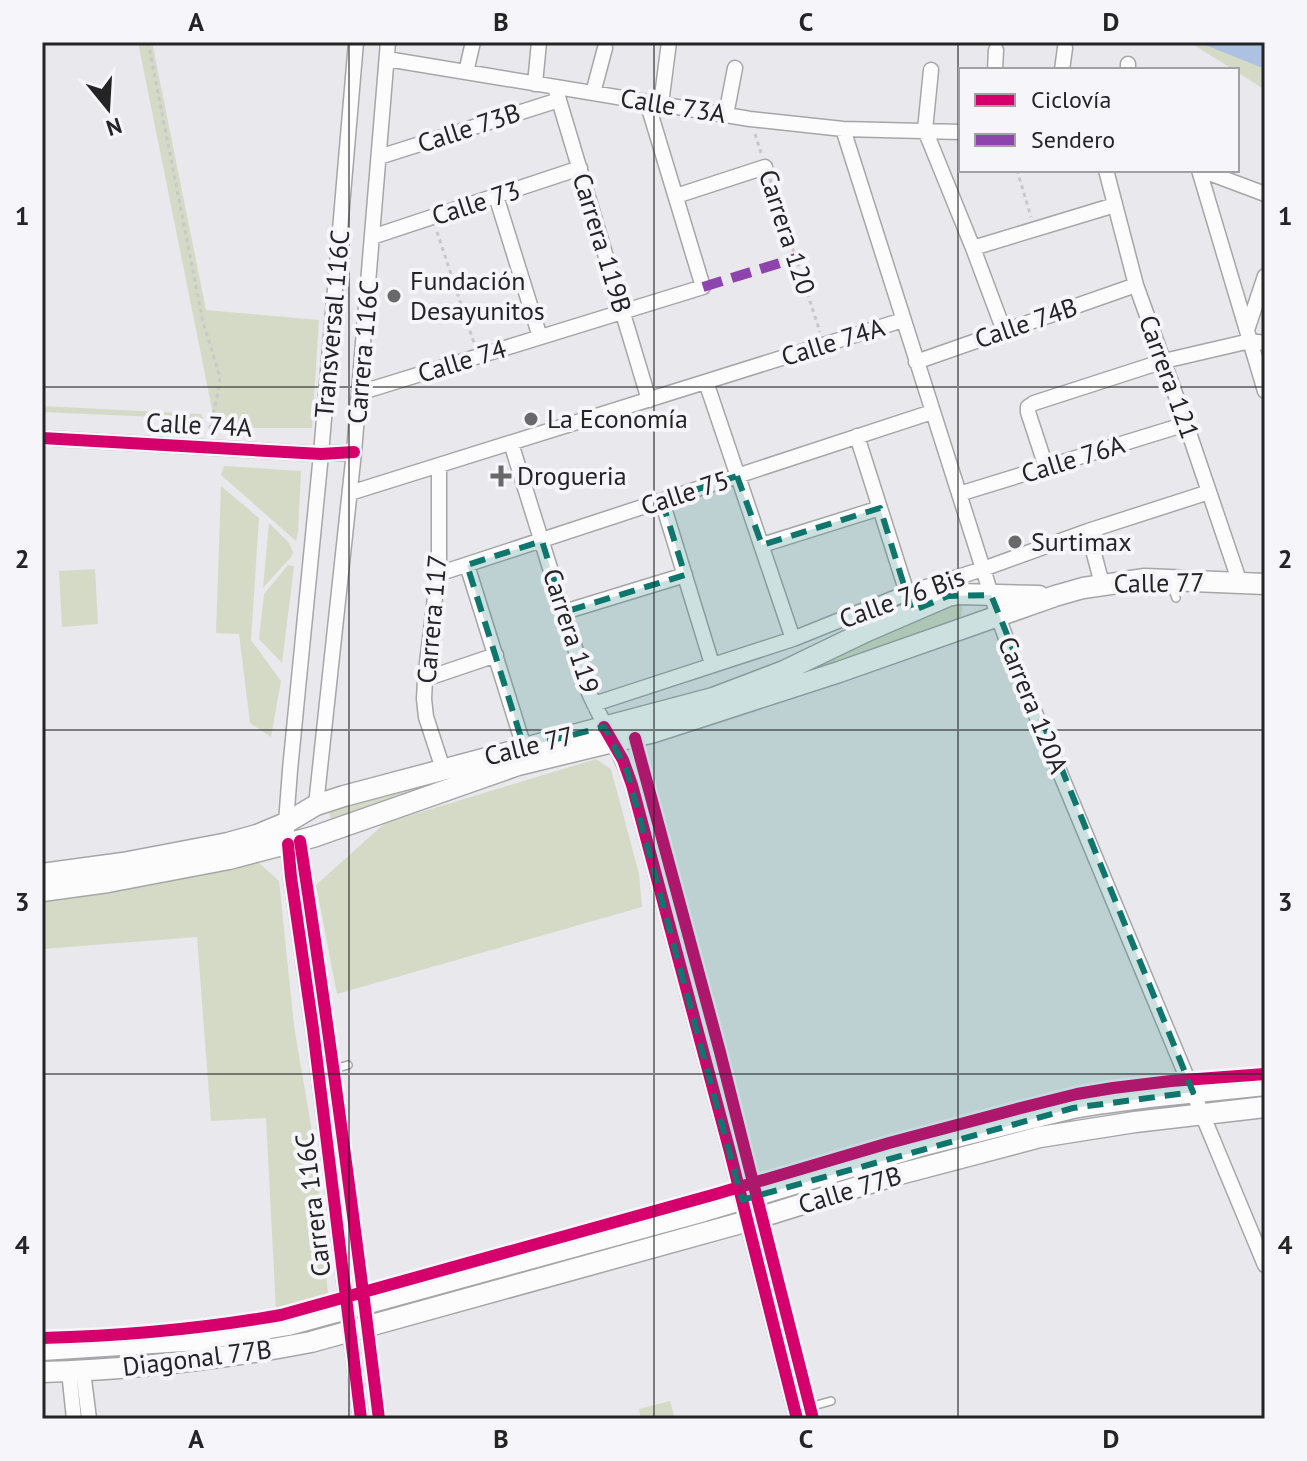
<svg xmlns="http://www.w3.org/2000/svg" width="1307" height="1461" viewBox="0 0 1307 1461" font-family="'PT Sans',sans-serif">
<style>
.green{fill:#d5dac7}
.water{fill:#adc2e2}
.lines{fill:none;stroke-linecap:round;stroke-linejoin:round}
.lane-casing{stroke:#a6a6a9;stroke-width:10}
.street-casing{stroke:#a6a6a9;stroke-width:17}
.secondary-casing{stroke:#a6a6a9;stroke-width:23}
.path{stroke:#c8c8ca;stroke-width:3;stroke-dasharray:4 4;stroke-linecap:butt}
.lane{stroke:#fcfcfc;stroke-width:7}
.street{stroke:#fcfcfc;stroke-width:14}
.secondary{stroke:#fcfcfc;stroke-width:20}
.quiet{stroke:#8e44ad;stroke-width:10;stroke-dasharray:20 10;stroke-linecap:butt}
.cycleway-casing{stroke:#f5f5fa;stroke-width:17}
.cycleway{stroke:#d6006c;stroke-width:12}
.marked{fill:#0f766e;fill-opacity:0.2;stroke:#0f766e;stroke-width:6;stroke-dasharray:16 10;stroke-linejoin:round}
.grid{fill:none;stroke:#242426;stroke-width:2;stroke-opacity:0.55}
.poi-dot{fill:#69696b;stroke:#f5f5fa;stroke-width:3}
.labels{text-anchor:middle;stroke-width:8;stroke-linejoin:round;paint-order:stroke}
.street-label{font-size:26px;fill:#242426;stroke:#f5f5fa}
.poi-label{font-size:26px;fill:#242426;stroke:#f5f5fa;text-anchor:start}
.neatline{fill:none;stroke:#242426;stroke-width:3}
.grid-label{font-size:26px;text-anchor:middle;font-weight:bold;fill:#242426}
</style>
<rect width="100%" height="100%" fill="#e9e8ec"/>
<!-- green -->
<path class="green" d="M138,42H152L206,310L319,320L312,428H210L213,414Z
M1189,42H1265V90L1237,72V70H1234Z
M42,406L201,414L203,419L42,412Z
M224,466L301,471L298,532L296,541L221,475Z
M221,486L259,518L251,640L281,681L271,737L250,723L239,634L216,633Z
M269,523L289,543L293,552L291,557L263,588Z
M288,565L294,566L282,663L259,639L264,594Z
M95,569L98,624L62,627L59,571Z
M961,603C964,612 961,617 955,623L755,691L929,607Z
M501,759L332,823L328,808Z
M596,759L611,769L639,874L642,907L337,994L316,885L385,823Z
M257,861L279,881L294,1026L316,1155L328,1295L276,1310L266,1118L211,1121L197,937L42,949V896Z
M670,1401L675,1419H641L639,1409Z"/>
<!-- water -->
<path class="water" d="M1198,42H1265V69Z"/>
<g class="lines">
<defs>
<path id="lane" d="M1170,582L1176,598
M319,1073L348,1065
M795,1411L831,1401"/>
<path id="street" d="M356,42L321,454L290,770L286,823L291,877L313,1029L361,1419
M387,59L750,119L843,129L961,132
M931,70L925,130L973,248L1004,331
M995,70L996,50
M1062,70L1065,48
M1128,70V64
M466,72L473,42
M535,84L539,42
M555,87L649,400
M593,93L605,48
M661,104L669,42
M726,115L735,68
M843,129L998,616L1018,672L1265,1265
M379,157L559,100
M1106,170L1136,285L1186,424L1240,583
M1199,170L1265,391
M1201,170L1265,194
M496,196L540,337
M676,196L765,167
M372,237L580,168
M973,248L1115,205
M1247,330L1265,276
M916,362L1136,285
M706,382L793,639
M359,393L703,287L647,102
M857,436L907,593
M42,438L321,454L354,452
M511,443L589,693C603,724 622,753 632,785L730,1152L797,1419
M439,466V565L425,679L424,699L426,717L443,769
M1046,467L1028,412V407L1034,403L1164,361L1250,341L1265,343
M350,493L903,320
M959,494L1186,424
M662,501L712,664
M1088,531L1102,584
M762,545L880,508
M467,565L524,747
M438,574L932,412
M564,612L685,575
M425,679L496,655
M594,704L793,639L907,593L983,569L1088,531L1209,492
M316,805L354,452L388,42
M69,1371L74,1419
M83,1371L89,1419"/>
<path id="secondary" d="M42,874L123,863L228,843L257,835L286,823L316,805L344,796L713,698L784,671L867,631L948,596L958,594L1039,596
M42,891L108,882L229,859L313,837L518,765L654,732L839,672L1055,596L1083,588L1145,579L1265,584
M42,1350L199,1340L288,1325L704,1211L924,1145L996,1127L1073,1108L1104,1103L1149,1097L1265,1085
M42,1372C132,1370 222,1359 311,1342L748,1221L896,1175L1040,1137L1135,1122L1265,1107"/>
</defs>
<!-- lane casing -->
<use href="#lane" class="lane-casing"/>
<!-- street casing -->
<use href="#street" class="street-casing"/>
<!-- secondary casing -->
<use href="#secondary" class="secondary-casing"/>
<!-- path -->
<path class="path" d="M148,42L203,322L219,374L220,383L209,433
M755,134L761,153
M1017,170L1031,217
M770,179L820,332
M437,232L474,343"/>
<!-- lane -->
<use href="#lane" class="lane"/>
<!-- street -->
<use href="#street" class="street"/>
<!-- secondary -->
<use href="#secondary" class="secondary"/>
<!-- quiet -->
<path class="quiet" d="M703,287L796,258"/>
<defs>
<path id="cycleway" d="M42,438L321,454L354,452
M604,727L623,760L632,785L730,1152L797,1419
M635,738L720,1052L813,1419
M300,841C330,1033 355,1226 379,1419
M288,844L291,877L313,1029L361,1419
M42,1338C122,1336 202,1329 281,1315L716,1194L889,1143L1017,1109L1077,1094L1113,1088L1171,1081L1265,1074"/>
</defs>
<!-- cycleway casing -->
<use href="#cycleway" class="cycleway-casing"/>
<!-- cycleway -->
<use href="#cycleway" class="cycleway"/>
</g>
<!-- marked area -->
<path class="marked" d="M737,476L762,545L880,508L912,611L948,596L991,595L1193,1092L1073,1108L742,1200L627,771L604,727L524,747L467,565L542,541L564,612L685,575L662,501Z"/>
<!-- grid -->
<path class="grid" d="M349,42V1419M654,42V1419M958,42V1419M42,387H1265M42,730H1265M42,1074H1265"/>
<!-- markers -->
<g class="poi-dot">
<circle cx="394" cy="296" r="8"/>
<circle cx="531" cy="419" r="8"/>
<path d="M497 464h8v8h8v8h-8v8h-8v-8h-8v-8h8z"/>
<circle cx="1015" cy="542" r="8"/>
</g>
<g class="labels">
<!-- street labels -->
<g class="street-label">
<text transform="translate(673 106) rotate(9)" y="9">Calle 73A</text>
<text transform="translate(469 128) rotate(-18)" y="9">Calle 73B</text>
<text transform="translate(476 203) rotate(-18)" y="9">Calle 73</text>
<text transform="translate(787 232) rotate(72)" y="9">Carrera 120</text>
<text transform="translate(602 243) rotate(73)" y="9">Carrera 119B</text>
<text transform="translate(1026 323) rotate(-19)" y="9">Calle 74B</text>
<text transform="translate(332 324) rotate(-85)" y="9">Transversal 116C</text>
<text transform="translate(833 342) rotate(-17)" y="9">Calle 74A</text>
<text transform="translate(363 352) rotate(-85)" y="9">Carrera 116C</text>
<text transform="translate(462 361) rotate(-17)" y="9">Calle 74</text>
<text transform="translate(1169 377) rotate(70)" y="9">Carrera 121</text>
<text transform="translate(199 425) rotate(3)" y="9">Calle 74A</text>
<text transform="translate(1073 459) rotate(-17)" y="9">Calle 76A</text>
<text transform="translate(685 493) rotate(-18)" y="9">Calle 75</text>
<text transform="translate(1159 583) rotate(-1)" y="9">Calle 77</text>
<text transform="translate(902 598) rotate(-20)" y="9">Calle 76 Bis</text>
<text transform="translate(432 619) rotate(-85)" y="9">Carrera 117</text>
<text transform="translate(571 631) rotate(72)" y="9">Carrera 119</text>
<text transform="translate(1033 705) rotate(68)" y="9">Carrera 120A</text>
<text transform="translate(529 746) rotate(-14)" y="9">Calle 77</text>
<text transform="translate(850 1190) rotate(-17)" y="9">Calle 77B</text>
<text transform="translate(313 1205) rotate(-97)" y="9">Carrera 116C</text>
<text transform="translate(197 1358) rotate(-7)" y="9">Diagonal 77B</text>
</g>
<!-- poi labels -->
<g class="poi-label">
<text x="410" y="290">Fundación<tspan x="410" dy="30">Desayunitos</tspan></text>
<text x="547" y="428">La Economía</text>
<text x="517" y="485">Drogueria</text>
<text x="1031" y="551">Surtimax</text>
</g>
</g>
<!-- border -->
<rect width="1307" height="1461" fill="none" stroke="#f5f5fa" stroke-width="88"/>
<!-- legend -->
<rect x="959" y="68" width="280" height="104" fill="#f5f5fa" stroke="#a1a1a5" stroke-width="2"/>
<rect x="975" y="94" width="40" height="12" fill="#d6006c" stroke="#a1a1a5" stroke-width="2"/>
<text x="1031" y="108" font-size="24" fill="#242426">Ciclovía</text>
<rect x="975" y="134" width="40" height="12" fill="#8e44ad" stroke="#a1a1a5" stroke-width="2"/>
<text x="1031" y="148" font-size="24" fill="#242426">Sendero</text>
<!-- north arrow -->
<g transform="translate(108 108) rotate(162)" stroke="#f5f5fa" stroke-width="6" paint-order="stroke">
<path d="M0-6L14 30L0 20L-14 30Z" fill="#242426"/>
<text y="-12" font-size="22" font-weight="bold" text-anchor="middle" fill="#242426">N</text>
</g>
<rect x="44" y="44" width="1219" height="1373" class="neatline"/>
<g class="grid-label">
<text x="196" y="31">A</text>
<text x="501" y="31">B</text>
<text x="806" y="31">C</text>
<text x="1111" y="31">D</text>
<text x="22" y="225">1</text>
<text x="1285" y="225">1</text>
<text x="22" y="568">2</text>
<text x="1285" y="568">2</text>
<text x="22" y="911">3</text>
<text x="1285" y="911">3</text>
<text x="22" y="1254">4</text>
<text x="1285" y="1254">4</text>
<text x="196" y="1448">A</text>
<text x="501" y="1448">B</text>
<text x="806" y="1448">C</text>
<text x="1111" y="1448">D</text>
</g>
</svg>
